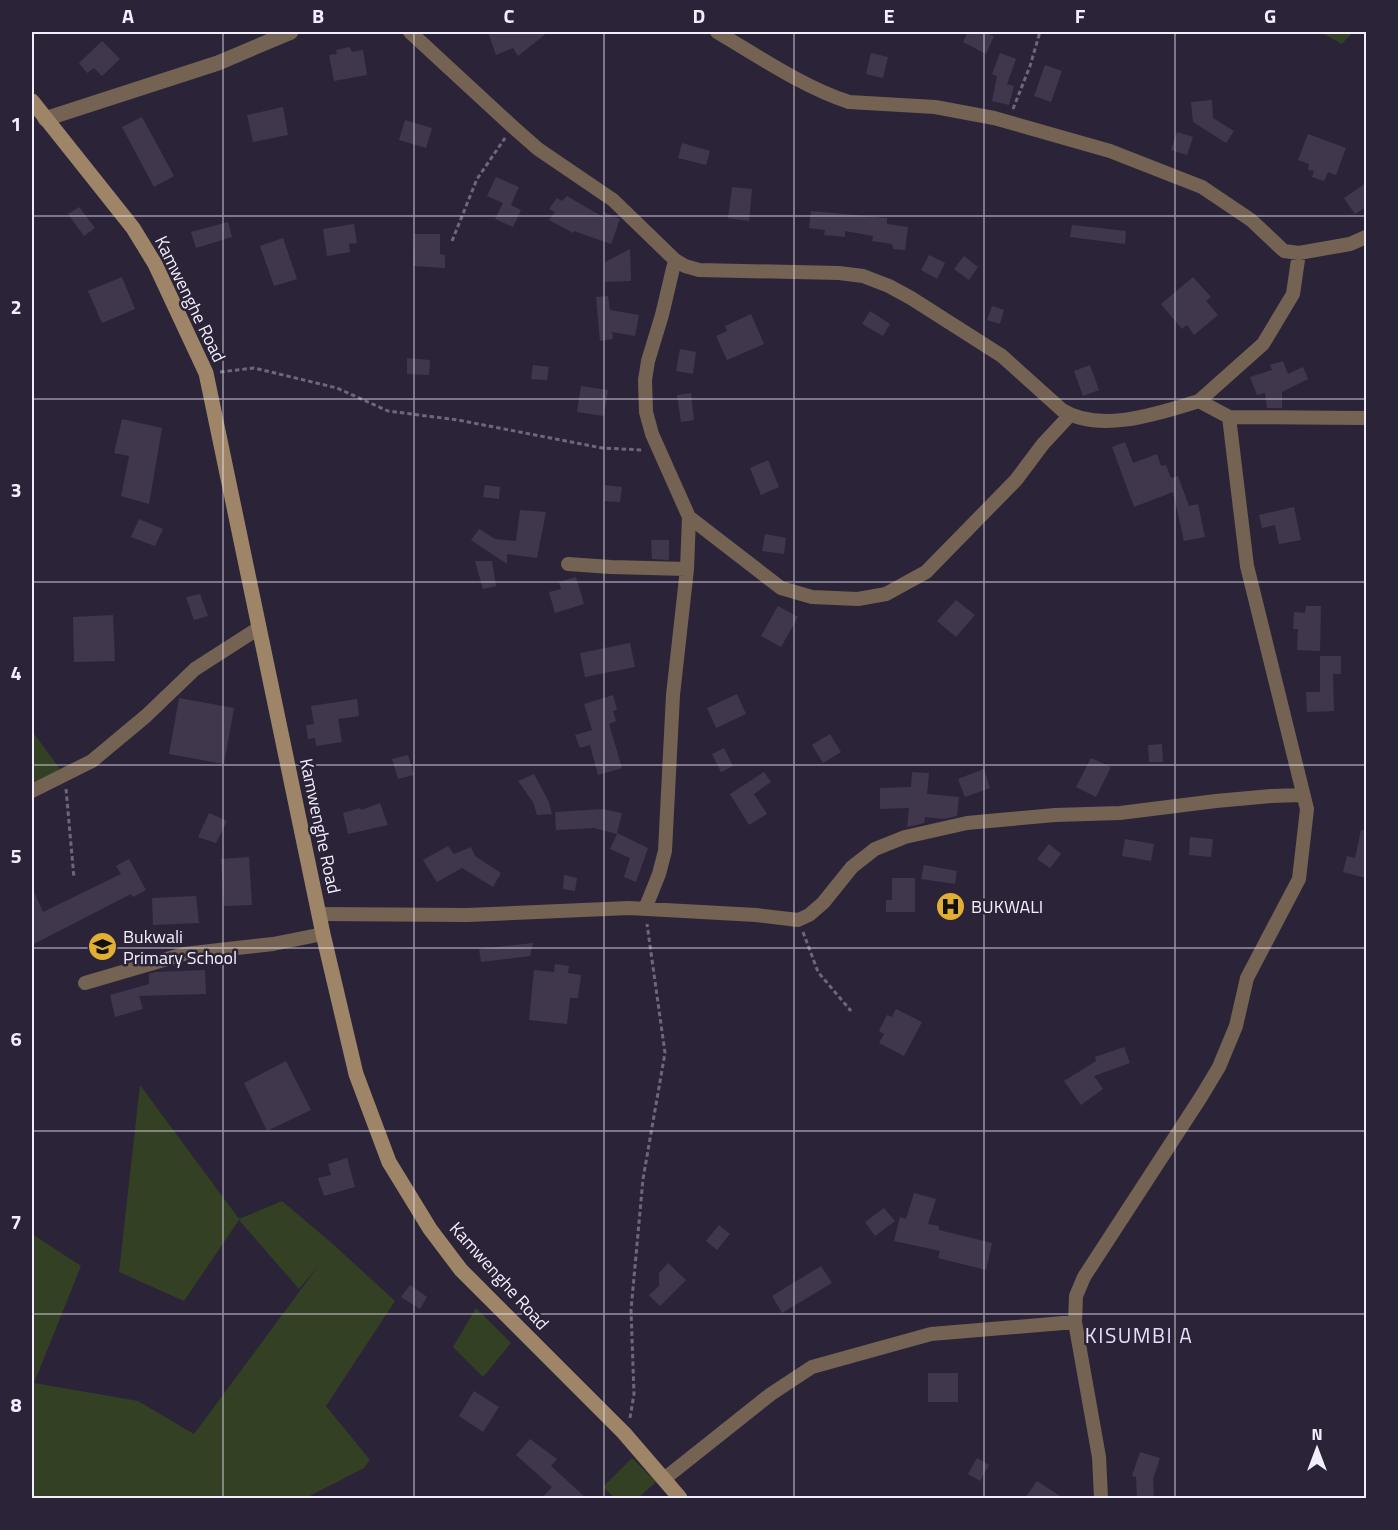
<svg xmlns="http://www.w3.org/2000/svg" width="1398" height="1530" viewBox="0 0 1398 1530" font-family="'Titillium Web',sans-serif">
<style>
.green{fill:#334023}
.building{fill:#40374d}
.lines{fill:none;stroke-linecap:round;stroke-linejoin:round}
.path{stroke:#6e6779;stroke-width:3;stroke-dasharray:4.5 3;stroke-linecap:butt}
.minor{stroke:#746352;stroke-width:14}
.tertiary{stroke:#746352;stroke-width:15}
.secondary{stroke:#9e8568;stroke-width:15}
.grid{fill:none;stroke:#f3eefc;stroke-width:1.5;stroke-opacity:0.55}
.labels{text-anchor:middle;stroke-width:5;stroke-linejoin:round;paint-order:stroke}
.street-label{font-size:18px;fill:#f3eefc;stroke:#2b2438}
.poi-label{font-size:18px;fill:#f3eefc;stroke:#2b2438;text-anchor:start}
.quarter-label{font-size:21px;letter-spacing:1.5px;fill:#e7dffa;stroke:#2b2438}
.neatline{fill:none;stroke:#f3eefc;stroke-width:2}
.grid-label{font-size:20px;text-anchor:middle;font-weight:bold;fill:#f3eefc}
</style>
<rect width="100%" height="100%" fill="#2b2438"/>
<!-- green -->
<path class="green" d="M1320,32H1353L1342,44Z
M32,731L68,780L32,798Z
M140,1085L239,1219L282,1201L334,1245L395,1301L326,1406L370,1460L364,1468L306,1498H32V1234L81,1266L34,1383L138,1401L194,1434L319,1265L299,1289L239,1220L184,1301L119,1272Z
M476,1308L511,1343L483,1377L453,1347Z
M632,1458L656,1482L638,1498H615L603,1487Z"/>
<!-- building -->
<path class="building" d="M488,32H548L518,56L513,48L496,55Z
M968,32H984L994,36L986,54L963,42Z
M102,41L120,59L102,76L94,68L87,73L79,63Z
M350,47L352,52L363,50L367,75L334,81L329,55L337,54L336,50Z
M871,53L888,57L883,78L866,74Z
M1000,53L1016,59L1007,84L1014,86L1009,105L992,101L997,76L992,74Z
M1045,65L1062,71L1051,102L1034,96Z
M1212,100L1213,118L1234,131L1226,143L1193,122L1191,102Z
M283,107L288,135L253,142L247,115Z
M142,117L174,176L154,187L122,127Z
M405,120L432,128L426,148L399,140Z
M1177,132L1193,137L1187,155L1171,150Z
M1308,134L1346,148L1336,175L1328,172L1324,181L1312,177L1314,171L1308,170L1309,164L1298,160Z
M682,143L710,151L706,165L678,158Z
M496,177L519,187L511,205L521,210L513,227L495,219L503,203L487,196Z
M1366,183V207L1355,214L1344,198Z
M732,187L752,189L749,221L728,218Z
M567,196L603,217L604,212L620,219L611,244L574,231L573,233L549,220L555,212L549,209L557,198L562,201Z
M79,207L95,228L84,236L68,214Z
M811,211L887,218V224L908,227L905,250L893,249L892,244L872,241L873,236L845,231V237L824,235L825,230L809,228Z
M228,222L232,237L196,248L191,232Z
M354,224L357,243L349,244L350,252L327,256L323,229Z
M1072,225L1126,231L1125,244L1070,237Z
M414,234H440V254L445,255V268L413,266Z
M283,238L297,279L274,286L260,246Z
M630,249L631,281L605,282V262Z
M929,255L945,263L937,279L921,270Z
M964,256L978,267L969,280L954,269Z
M122,277L135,309L102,323L88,291Z
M1193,277L1211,297L1206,301L1218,315L1194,335L1187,325L1182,329L1161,304Z
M608,296L610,310L639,315L635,336L612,332L613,339L600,341L596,297Z
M992,306L1004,310L1000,324L987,320Z
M870,311L890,324L883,336L862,324Z
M751,314L764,344L727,360L716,336L727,331L725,326Z
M680,349L696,352L693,374L676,371Z
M407,358L430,360L429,375L407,374Z
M1283,361L1288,374L1303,367L1308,379L1282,392V408H1267L1265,393L1257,395L1250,377L1272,370L1270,365Z
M533,365L549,367L547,380L531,379Z
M1090,365L1099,390L1083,396L1074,371Z
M581,386L608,390L604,416L577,412Z
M691,393L694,420L681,422L677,395Z
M122,419L162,428L149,504L121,496L129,456L114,453Z
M1125,442L1133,463L1157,454L1161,466L1166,465L1171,478L1178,476L1189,506L1198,504L1205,537L1184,541L1173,492L1134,507L1112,447Z
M768,460L779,487L761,495L750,468Z
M485,485L500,487L499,499L483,497Z
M605,485L622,487L620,502L604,501Z
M1294,507L1301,540L1279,544L1275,525L1262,528L1259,515Z
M520,510L546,512L537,558L507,554V564L471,540L479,529L495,539L516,541Z
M139,519L163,529L155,546L131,537Z
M765,534L786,538L784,554L762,551Z
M651,540H669V560L652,559Z
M475,561H492L496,586L483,589Z
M576,577L584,604L555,613L549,592L561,589L559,582Z
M200,594L208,616L194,620L186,597Z
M956,600L975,615L956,637L937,621Z
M778,606L798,617L781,647L761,636Z
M1306,606H1321L1320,651L1297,650L1298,629H1293L1294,612L1305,613Z
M113,615L115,661L74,662L73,617Z
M630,643L635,667L585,677L580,653Z
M1320,656H1341V674H1333L1334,711L1307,712L1306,692H1320Z
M737,694L746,714L716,728L707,708Z
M613,695L617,710L613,711L616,721L609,724L622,768L598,775L590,745L580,748L575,735L592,730L584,704Z
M179,698L234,708L224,764L169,754Z
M357,699L359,716L338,719L342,742L316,746L315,738L308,739L306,725L314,724L311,706Z
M830,734L841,752L823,763L812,745Z
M1162,744L1163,762H1149L1148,745Z
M724,748L733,766L721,772L712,754Z
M408,755L414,775L398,779L392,759Z
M1091,758L1111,767L1096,797L1076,787Z
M984,769L990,788L965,797L958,779Z
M764,772L771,782L754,794L767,814L749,825L730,794Z
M912,772L929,773L927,794L959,797L957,816L944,819L925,817L924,823L907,827L909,808L880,809V788L911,787Z
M534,774L549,802L552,814L537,815L533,802L518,781Z
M380,803L388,825L348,834L343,813L360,808L361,810Z
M603,809L622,813L617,833L648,848L636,882L624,877L630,858L610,849L617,834L594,828L556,830L555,812Z
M209,813L227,821L216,843L198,837Z
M1361,830H1366V878L1343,872L1347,856L1355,858Z
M1190,837L1213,839L1211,857L1189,855Z
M1125,839L1154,844L1151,861L1122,856Z
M1049,844L1061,854L1050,868L1037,859Z
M448,846L454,854L471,847L475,856L501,873L493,887L462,868L437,882L423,860Z
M249,857L252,905L224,906L221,859Z
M129,859L146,890L133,897L131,894L32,945V887L43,912L121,874L116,866Z
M924,865L957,871L955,884L921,879Z
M564,875L577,878L575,891L563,889Z
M892,878H915V912H886V900H892Z
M196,896L199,923L153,925L152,898Z
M533,943L530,956L481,962L479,949Z
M555,964L569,966L568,973L581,975L578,998H570L567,1024L529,1020L534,970L554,972Z
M205,970L206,994L139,996L143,1009L115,1017L110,995L149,984V974L156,972Z
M896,1009L922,1022L904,1056L879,1043L884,1034L879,1031L887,1015L892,1017Z
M1124,1047L1130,1063L1094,1076L1103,1089L1081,1105L1064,1081L1096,1061L1095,1057Z
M286,1061L311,1110L267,1131L244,1083Z
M347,1158L355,1187L324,1196L318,1178L331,1175L328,1164Z
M914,1193L936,1199L928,1224L939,1226V1230L992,1243L986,1270L938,1258L940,1251L894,1241L900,1217L906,1219Z
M884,1208L895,1221L875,1236L865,1222Z
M719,1225L730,1234L717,1250L706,1241Z
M668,1263L686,1280L660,1306L649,1295L659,1286V1273Z
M821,1266L832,1283L782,1313L772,1296Z
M410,1285L427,1297L420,1309L401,1297Z
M928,1373H958V1402H928Z
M474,1391L499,1407L483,1432L459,1416Z
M530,1439L557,1459L551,1466L586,1498H542L552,1487L516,1455Z
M1140,1452L1160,1458L1153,1479L1154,1498H1137L1136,1477L1132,1476Z
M977,1458L989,1465L980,1481L968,1474Z
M1037,1481L1063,1498H1025Z"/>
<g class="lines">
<!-- path -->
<path class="path" d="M1013,109L1030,66L1040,32
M452,241L477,179L505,138
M220,372L254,368L337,388L388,411L458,420L602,448L643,450
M66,789L74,878
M803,932L818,972L851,1011
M630,1418L634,1394L631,1310L643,1179L665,1053L647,924"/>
<!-- minor -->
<path class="minor" d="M410,32L513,127L538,149L613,200L675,260L685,266L699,270L839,273L863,276L889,286L911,298L1002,356L1062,410C1100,434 1160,413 1199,401L1229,417L1366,418
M717,32C758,56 803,87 849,102L935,107L994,118L1110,151L1202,187L1251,220L1284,251L1299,253L1350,244L1366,237
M675,260L662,315L648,361L645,380L646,412L652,434L689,517L781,588L812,597L858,599L886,594L926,572L1016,480L1043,444L1070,415
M1199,401L1263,344L1293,294L1299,253
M568,564L611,567L687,569
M32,791L92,761L146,716L195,669L259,628
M645,909L659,874L665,851L673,695L687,569L689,517
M319,914L467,915L629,908L756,915L798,920L809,915L823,903L852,867L875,849L905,837L967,823L1055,815L1120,813L1216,801L1271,796L1303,795
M85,983L184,954L273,944L323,934
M664,1479L771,1394L812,1367L931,1334L1075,1322
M1101,1498L1099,1457L1075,1322L1076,1296L1084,1277L1201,1097L1219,1067L1236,1026L1247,978L1299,879L1307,809L1247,566L1229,417"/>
<!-- tertiary -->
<path class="tertiary" d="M45,119L218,63L291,32"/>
<!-- secondary -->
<path class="secondary" d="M32,101L133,228L155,264L206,373L323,934L356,1074L389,1162L430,1229L461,1270L624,1433L680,1498"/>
</g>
<!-- grid -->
<path class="grid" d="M223,32V1498M414,32V1498M604,32V1498M794,32V1498M984,32V1498M1175,32V1498M32,216H1366M32,399H1366M32,582H1366M32,765H1366M32,948H1366M32,1131H1366M32,1314H1366"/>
<!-- icons -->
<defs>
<symbol id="hospital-disc" viewBox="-11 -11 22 22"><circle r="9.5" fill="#e1af34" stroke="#2b2438"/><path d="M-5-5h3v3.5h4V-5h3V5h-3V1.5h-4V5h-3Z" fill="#111"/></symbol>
<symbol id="school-disc" viewBox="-11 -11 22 22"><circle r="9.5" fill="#e1af34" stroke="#2b2438"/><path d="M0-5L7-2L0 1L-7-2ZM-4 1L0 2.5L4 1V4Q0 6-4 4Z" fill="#111"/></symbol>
</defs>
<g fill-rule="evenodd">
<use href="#hospital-disc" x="934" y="890" width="33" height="33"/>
<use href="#school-disc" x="86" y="930" width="33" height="33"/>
</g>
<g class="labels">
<!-- street labels -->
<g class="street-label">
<text transform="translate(190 299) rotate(64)" y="6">Kamwenghe Road</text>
<text transform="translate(320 826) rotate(78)" y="6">Kamwenghe Road</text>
<text transform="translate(499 1276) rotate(48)" y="6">Kamwenghe Road</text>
</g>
<!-- poi labels -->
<g class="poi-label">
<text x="971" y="913">BUKWALI</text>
<text x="123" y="943">Bukwali<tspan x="123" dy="21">Primary School</tspan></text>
</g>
<!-- quarter labels -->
<g class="quarter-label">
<text x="1139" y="1343">KISUMBI A</text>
</g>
</g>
<!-- border -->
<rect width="1398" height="1530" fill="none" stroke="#2b2438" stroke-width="66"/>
<!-- north arrow -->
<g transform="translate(1317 1449)" stroke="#2b2438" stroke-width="4.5" paint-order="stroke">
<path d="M0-4.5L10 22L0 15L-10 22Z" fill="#f3eefc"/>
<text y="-9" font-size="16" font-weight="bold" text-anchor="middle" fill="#f3eefc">N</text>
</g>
<rect x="33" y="33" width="1332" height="1464" class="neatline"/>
<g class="grid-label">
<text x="128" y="23">A</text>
<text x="318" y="23">B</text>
<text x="509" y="23">C</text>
<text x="699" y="23">D</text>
<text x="889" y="23">E</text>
<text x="1080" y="23">F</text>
<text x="1270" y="23">G</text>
<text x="16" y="131">1</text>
<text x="16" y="314">2</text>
<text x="16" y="497">3</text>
<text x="16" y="680">4</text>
<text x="16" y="863">5</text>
<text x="16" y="1046">6</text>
<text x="16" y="1229">7</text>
<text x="16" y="1412">8</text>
</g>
</svg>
